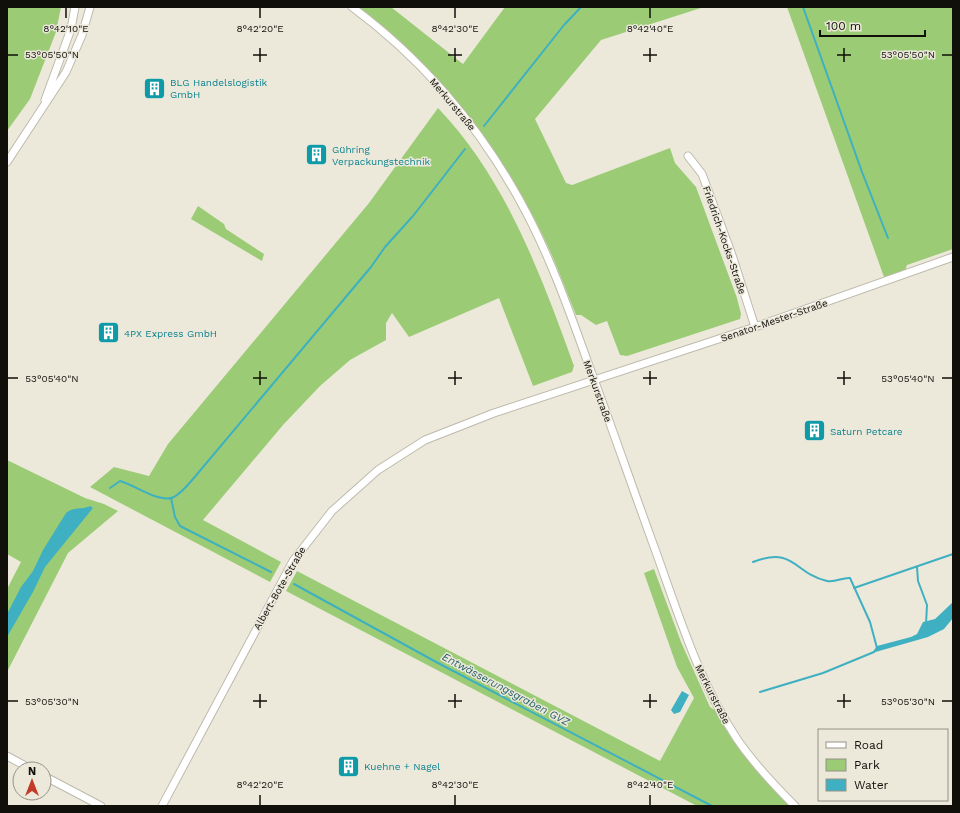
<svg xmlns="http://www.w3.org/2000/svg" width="960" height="813" viewBox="0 0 960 813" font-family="'Work Sans',sans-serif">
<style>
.green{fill:#9bcc75}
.water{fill:#3fb0c1}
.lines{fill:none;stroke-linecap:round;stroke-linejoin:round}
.stream{stroke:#3fb0c1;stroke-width:2}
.minor-casing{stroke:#bdbaad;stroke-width:9}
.minor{stroke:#fff;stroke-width:7}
.ticks{fill:none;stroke:#100f0a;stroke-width:1.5}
.labels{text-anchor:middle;stroke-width:3;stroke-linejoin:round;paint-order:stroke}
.culture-label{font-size:10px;fill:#0d838f;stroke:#ece9db;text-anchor:start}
.street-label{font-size:10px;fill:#100f0a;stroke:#ece9db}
.water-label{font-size:11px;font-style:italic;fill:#236069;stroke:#ece9db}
.ticks-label{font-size:10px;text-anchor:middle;fill:#100f0a;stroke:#ece9db;stroke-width:3;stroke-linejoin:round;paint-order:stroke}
</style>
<rect width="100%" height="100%" fill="#ece9db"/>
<!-- green -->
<path class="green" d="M7,7H61L56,32L30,99L7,131Z
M357,7H391L463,64L505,7H704L601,40L535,119L566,183L572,185L670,148L675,163L696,187L737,298L741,314L740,319L627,356L620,355L607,321L596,325L581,315H576C565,288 555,260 542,234C498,144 436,68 357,7Z
M787,7H953V249L907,265L905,271L884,277Z
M438,108C506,179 541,275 574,366L572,372L533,386L499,298L409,337L392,313L386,323V340L350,360L320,386L283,425L203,520L281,562L270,582L90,487L114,467L149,476L168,444L369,203Z
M198,206L224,224L226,229L264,254L262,261L191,219Z
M7,460L85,498L104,504L118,511L68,553L7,672V589L21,562L7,554Z
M654,569L681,642L710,707L716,711L754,768L790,806H697L286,591L297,571L660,761L694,698L677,667L644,573Z"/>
<!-- water -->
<path class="water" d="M90,506L93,508L45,567L33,592L7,637V614L21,587L33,571L43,550L66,513C74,506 83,510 90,506Z
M953,602V618L944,629L928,637L872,653L877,646L911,637L917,634L923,622L935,619Z
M682,691L689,695L680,712L674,714L671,710Z"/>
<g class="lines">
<!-- stream -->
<path class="stream" d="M803,7L862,172L888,238
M484,126L564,25L581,7
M110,488L120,481C135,485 160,504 174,497C181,493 188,485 193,479L371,267L385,247L413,216L465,149
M171,498L175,517L180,526L271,572
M753,562C795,546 793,573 827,581C835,583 843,577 850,578L870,622L877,648
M917,567L918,581L927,605L926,624
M294,584L438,663L712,806
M854,588L953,554
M760,692L823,673L874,652"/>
<defs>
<path id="minor" d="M352,7C421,58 478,125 519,199C548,251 568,307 588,363C611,425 633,489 656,552C679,616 699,682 737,739C754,764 774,785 795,806
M45,100L71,29L75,7
M688,156L702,174L732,255L755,327
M7,162L66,72L82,35L90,7
M7,756L31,769
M44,776L101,806
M162,806L293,561L332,511L378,470L425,440L494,413L755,327L953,257"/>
</defs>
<!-- minor casing -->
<use href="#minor" class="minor-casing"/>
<!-- minor -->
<use href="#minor" class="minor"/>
</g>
<!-- ticks -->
<path class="ticks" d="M66,8V18M260,8V18M455,8V18M650,8V18M260,48V62M455,48V62M650,48V62M844,48V62M8,55H18M253,55H267M448,55H462M643,55H657M837,55H851M942,55H952M260,371V385M455,371V385M650,371V385M844,371V385M8,378H18M253,378H267M448,378H462M643,378H657M837,378H851M942,378H952M260,694V708M455,694V708M650,694V708M844,694V708M8,701H18M253,701H267M448,701H462M643,701H657M837,701H851M942,701H952M260,795V805M455,795V805M650,795V805"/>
<!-- icons -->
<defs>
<symbol id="building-square" viewBox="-11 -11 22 22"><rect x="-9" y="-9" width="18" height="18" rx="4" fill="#0f9aa8" stroke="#ece9db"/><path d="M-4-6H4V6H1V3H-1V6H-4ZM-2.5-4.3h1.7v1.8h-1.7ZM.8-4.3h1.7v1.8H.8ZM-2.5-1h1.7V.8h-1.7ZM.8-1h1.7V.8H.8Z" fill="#fff"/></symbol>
</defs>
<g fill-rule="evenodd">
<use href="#building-square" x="142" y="76" width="25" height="25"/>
<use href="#building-square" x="304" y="142" width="25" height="25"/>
<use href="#building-square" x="96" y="320" width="25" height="25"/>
<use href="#building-square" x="802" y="418" width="25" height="25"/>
<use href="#building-square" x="336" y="754" width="25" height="25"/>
</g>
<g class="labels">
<!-- culture labels -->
<g class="culture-label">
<text x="170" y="86">BLG Handelslogistik<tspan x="170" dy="12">GmbH</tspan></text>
<text x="332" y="153">Gühring<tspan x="332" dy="12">Verpackungstechnik</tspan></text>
<text x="124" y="337">4PX Express GmbH</text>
<text x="830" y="435">Saturn Petcare</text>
<text x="364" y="770">Kuehne + Nagel</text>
</g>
<!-- street labels -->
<g class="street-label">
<text transform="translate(453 104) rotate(50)" y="4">Merkurstraße</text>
<text transform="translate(725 240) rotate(71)" y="4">Friedrich-Kocks-Straße</text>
<text transform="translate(774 320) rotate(-19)" y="4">Senator-Mester-Straße</text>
<text transform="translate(598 391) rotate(70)" y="4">Merkurstraße</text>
<text transform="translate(279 588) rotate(-60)" y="4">Albert-Bote-Straße</text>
<text transform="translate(713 694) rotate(63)" y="4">Merkurstraße</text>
</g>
<!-- water labels -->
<g class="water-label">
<text transform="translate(506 689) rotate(28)" y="4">Entwässerungsgraben GVZ</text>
</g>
</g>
<g class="ticks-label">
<text x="66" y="32">8°42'10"E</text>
<text x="260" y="32">8°42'20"E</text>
<text x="455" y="32">8°42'30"E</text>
<text x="650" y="32">8°42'40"E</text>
<text x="52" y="58">53°05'50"N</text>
<text x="908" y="58">53°05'50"N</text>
<text x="52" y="382">53°05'40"N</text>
<text x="908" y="382">53°05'40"N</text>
<text x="52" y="705">53°05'30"N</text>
<text x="908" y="705">53°05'30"N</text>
<text x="260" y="788">8°42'20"E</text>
<text x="455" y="788">8°42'30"E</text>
<text x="650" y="788">8°42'40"E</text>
</g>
<!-- border -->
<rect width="960" height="813" fill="none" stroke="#100f0a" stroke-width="16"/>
<!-- legend -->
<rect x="818" y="729" width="130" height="72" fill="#ece9db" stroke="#949287"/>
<rect x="826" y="742" width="20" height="6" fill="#ffffff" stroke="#949287"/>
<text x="854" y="749" font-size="12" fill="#100f0a">Road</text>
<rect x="826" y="759" width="20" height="12" fill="#9bcc75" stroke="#949287"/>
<text x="854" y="769" font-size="12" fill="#100f0a">Park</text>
<rect x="826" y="779" width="20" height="12" fill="#3fb0c1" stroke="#949287"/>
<text x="854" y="789" font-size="12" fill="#100f0a">Water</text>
<!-- north arrow -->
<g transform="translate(32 781)"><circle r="19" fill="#ece9db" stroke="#949287"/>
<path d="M0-3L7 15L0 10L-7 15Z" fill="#c43829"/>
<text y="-6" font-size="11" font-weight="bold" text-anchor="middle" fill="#100f0a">N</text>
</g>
<!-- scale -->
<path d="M820 30v6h105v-6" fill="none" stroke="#100f0a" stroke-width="2"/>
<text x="826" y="30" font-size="12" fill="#100f0a" stroke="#ece9db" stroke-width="3" paint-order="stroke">100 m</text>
</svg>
